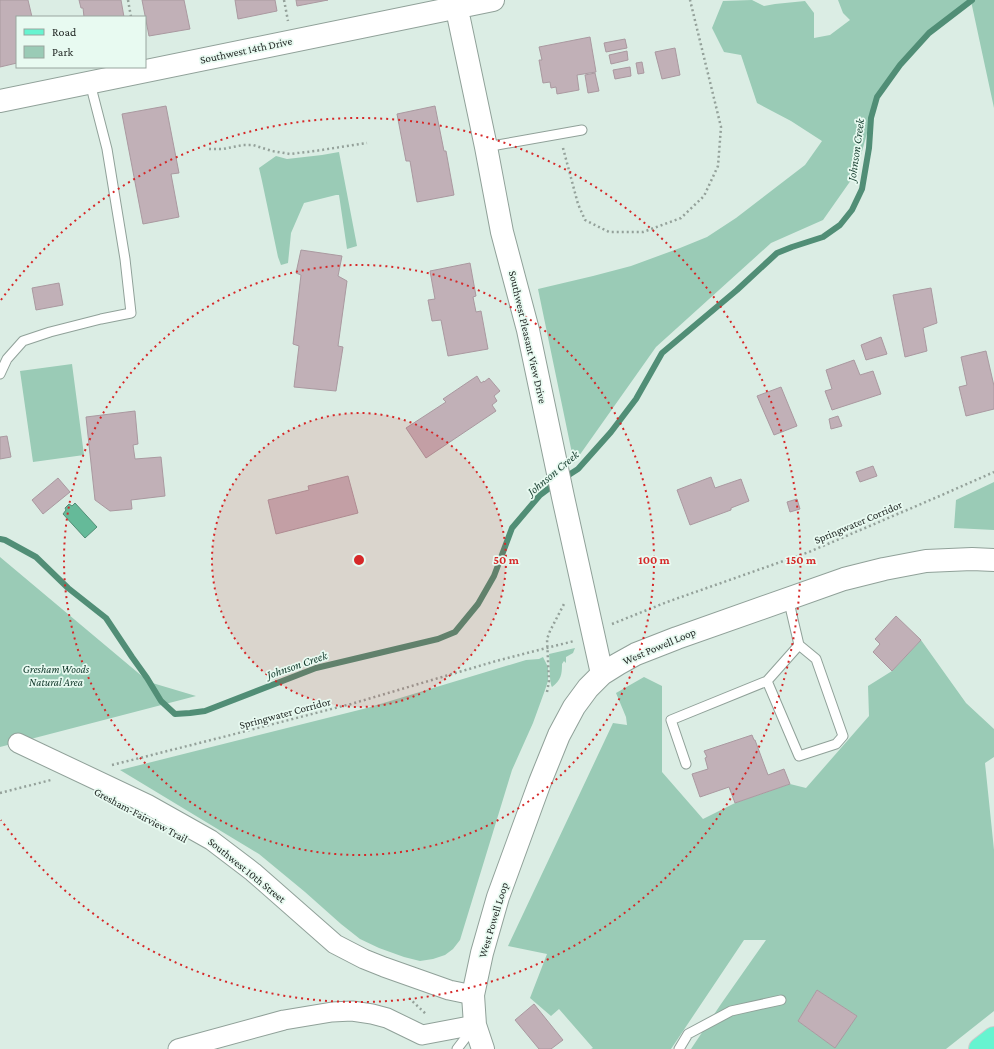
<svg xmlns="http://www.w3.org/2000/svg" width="994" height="1049" viewBox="0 0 994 1049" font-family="'Crimson Pro',serif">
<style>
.green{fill:#9acbb6;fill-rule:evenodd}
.water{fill:#65ba99;stroke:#518e76}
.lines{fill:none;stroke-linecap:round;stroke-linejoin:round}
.stream{stroke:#518e76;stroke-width:6}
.building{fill:#c1b0b7;stroke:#aa99a0}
.service-casing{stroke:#90a199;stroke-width:11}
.minor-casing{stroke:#90a199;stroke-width:21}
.tertiary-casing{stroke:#90a199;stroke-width:24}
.primary-casing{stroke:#cacbcb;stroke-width:24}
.path{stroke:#94a19a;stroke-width:2.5;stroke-dasharray:2 3;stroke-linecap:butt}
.service{stroke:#fff;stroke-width:9}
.minor{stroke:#fff;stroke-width:19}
.tertiary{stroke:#fff;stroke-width:22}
.primary{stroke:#66f4d0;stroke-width:22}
.ring{fill:none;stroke:#d62828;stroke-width:2;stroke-dasharray:2 4}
.labels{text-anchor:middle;stroke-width:3.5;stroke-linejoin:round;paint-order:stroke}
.street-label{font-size:11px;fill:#222825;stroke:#e8faf1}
.park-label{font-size:11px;font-style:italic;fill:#11382a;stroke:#e8faf1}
.water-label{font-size:12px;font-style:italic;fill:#173e2f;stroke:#e8faf1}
.centre{fill:#d62828;stroke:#e8faf1;stroke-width:2}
.ring-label{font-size:12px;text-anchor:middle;font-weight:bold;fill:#d62828;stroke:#e8faf1;stroke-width:3.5;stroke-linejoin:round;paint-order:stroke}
</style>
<rect width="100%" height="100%" fill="#dbede4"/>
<!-- green -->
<path class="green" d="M752,0L764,6L775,4L805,1L814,13V38L830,35L850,20L843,13L838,0H994V108L971,1L929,33L900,65L877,97L856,173L823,220L771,243L656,347L574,463L538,289L593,276L631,266L680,248L707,237L736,218L805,165L822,141L791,121L757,103L741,55L724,52L712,28L723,1Z
M339,152L357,246L347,249L339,195H336L304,203L291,233L288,263L281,265L278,257L262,181L259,168L276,156L287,159L322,155Z
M72,364L84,455L33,462L20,371Z
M994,482V530L954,528L956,500Z
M0,557L149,682L196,696L0,747Z
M921,640L966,703L994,729V757L985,763L994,850V1011L946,1049H691L721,1004L766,940H744L671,1049H591L593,1048L559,1009L551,1016L530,998L547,954L508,946L613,723L627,725L626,717L616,693L644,677L662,686V772L703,819L735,803L790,784L806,788L869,716L868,686L892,671ZM817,990L857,1016L834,1047L798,1021Z
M575,648L573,653L566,657V663L564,661L562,664C562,675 561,680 552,687C549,681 550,662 549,654Z
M543,657L548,667V681L545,690L533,723L512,770L460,940L453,949L445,955L433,959L420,961L404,957L379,948L360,939L341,924L305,892L259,854L120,770L367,708L526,660L539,659Z"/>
<!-- water -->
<path class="water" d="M75,503L97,527L85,538L63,514L66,510L65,508L69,504L72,506Z"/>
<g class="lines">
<!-- stream -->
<path class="stream" d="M564,478L578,469L611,432L636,399L662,353L737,290L777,253L792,247L823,237L840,225L852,210L862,189L869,148L871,118L877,97L900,65L929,33L972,0
M0,539L5,540L36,557L68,588L106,618L132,657L147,678L161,701L175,714L190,713L205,711L316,668L438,639L455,632L478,604L494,576L512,528L540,495L556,483"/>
</g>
<!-- building -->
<path class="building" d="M0,0H28L32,17H17V63L0,67Z
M79,0H121L124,17H84L83,8H81Z
M142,0H184L190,29L149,36Z
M235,0H275L277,11L238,19Z
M296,0H328L297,6Z
M590,37L596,72L577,75L579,90L557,94L556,87L551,88L550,82L543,83L539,60H542L539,47Z
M625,39L627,48L606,52L604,43Z
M675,48L680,75L662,79L655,52Z
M627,51L628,60L611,64L609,55Z
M642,62L644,73L638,74L636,63Z
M630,67L631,76L615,79L613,70Z
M595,73L599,91L588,93L585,75Z
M166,106L179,173L171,174L179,217L143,224L122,114Z
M435,106L444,151H446L454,195L417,202L410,161H406L397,114Z
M301,250L342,256L338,276L347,281L338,346L343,347L336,391L294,387L299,346L293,344L301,275L296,273Z
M470,263L476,296L473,297L476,312L481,311L488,349L448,356L441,320L432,321L428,300L435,299L430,271Z
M59,283L63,305L36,310L32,288Z
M931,288L937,323L923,328L927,351L905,357L893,295Z
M881,337L887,354L866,360L861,345Z
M986,351L994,386V409L966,416L959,387L967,385L961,357Z
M854,360L860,375L873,371L881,394L832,410L825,391L832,389L826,370Z
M477,376L481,383L484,381V382L489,378L500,391L494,396L497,401L492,405L496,411L426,458L406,428L446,402L443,399Z
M781,387L797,426L774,435L757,396Z
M135,411L138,444L133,445L135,459L161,457L165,496L131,500L132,509L110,511L95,500L86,417Z
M838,416L842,426L831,429L829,419Z
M7,436L11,457L0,459V437Z
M873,466L877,476L860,482L856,472Z
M348,476L358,513L276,534L268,500L309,490L308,486Z
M711,477L715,488L741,479L749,501L731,508V510L690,525L677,490Z
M58,478L70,492L43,514L32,500Z
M797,499L800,509L790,512L787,502Z
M896,616L921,640L892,671L873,652L880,644L875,639Z
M752,735L754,740H755L768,775L784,769L790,784L735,803L729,787L700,797L692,774L708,769L705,758L707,757L704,751Z
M817,990L857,1016L835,1048L798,1021Z
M534,1004L563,1040L551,1049H539L515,1020Z"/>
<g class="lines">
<defs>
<path id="service" d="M486,147L582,130
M0,374L7,359L23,341L50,332L101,319L131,313L125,259L107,149L90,83
M767,681L799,756L836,744L843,736L816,659L799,645L788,598
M686,764L671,720L767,681L799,645
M457,1049L473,1028
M679,1049L688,1034L731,1011L781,1000"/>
<path id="minor" d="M18,743L147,804L211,840L253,872L335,944L364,959L384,967L449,990L473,995
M178,1049L284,1020L332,1012L352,1011L372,1014L387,1018L422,1035L475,1025"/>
<path id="tertiary" d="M455,0L486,147L502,232L528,330L563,497L602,674
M0,101L493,0
M483,1049L475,1025L473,995L482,953L498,897L540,782L559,735L574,707L588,688L602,674L618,664L636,654L677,638L844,579L884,569L926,561L972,559L994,560"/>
<path id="primary" d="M980,1049L994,1038"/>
</defs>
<!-- service casing -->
<use href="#service" class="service-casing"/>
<!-- minor casing -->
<use href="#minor" class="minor-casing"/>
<!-- tertiary casing -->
<use href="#tertiary" class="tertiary-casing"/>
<!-- primary casing -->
<use href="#primary" class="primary-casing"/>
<!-- path -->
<path class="path" d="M128,0L131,17
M284,0L288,21
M563,148L578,204L585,220L609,232H643L681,218L704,196L718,166L721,127L690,0
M209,149H223L243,145H253L272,151L290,154L315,151L367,143
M612,624L667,602L809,552L942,495L994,472
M547,692L549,681L547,639L550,631L564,604
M112,765L219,738L351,704L496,661L574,641
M0,793L51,780
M409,998L427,1015"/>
<!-- service -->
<use href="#service" class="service"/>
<!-- minor -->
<use href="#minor" class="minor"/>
<!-- tertiary -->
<use href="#tertiary" class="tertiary"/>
<!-- primary -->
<use href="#primary" class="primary"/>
</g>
<!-- distance rings -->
<circle cx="359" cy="560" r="147" fill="#d62828" fill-opacity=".12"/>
<g class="ring">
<circle cx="359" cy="560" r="147"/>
<circle cx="359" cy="560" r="295"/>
<path d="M1 300A442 442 0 1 1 1 820"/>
</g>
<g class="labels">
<!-- street labels -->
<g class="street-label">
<text transform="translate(246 50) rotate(-12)" y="4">Southwest 14th Drive</text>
<text transform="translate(528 337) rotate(77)" y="4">Southwest Pleasant View Drive</text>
<text transform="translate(858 522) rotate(-23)" y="4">Springwater Corridor</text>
<text transform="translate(659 646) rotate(-23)" y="4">West Powell Loop</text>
<text transform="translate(285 713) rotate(-15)" y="4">Springwater Corridor</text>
<text transform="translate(141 815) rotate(28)" y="4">Gresham-Fairview Trail</text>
<text transform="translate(247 870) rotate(39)" y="4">Southwest 10th Street</text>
<text transform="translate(493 920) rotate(-73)" y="4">West Powell Loop</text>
</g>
<!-- park labels -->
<g class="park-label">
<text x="56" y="673">Gresham Woods<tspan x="56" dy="13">Natural Area</tspan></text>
</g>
<!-- water labels -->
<g class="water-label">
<text transform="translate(856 150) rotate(-82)" y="4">Johnson Creek</text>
<text transform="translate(553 473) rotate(-40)" y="4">Johnson Creek</text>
<text transform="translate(297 665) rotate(-19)" y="4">Johnson Creek</text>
</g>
</g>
<circle cx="359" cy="560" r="6" class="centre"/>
<g class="ring-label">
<text x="506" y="564">50 m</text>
<text x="654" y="564">100 m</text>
<text x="801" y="564">150 m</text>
</g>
<!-- legend -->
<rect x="16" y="16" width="130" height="52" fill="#e8faf1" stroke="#99a69f"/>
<rect x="24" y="29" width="20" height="6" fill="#66f4d0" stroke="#99a69f"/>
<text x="52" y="36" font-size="12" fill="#222825">Road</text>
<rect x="24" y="46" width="20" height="12" fill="#9acbb6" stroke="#99a69f"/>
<text x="52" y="56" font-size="12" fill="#222825">Park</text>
</svg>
